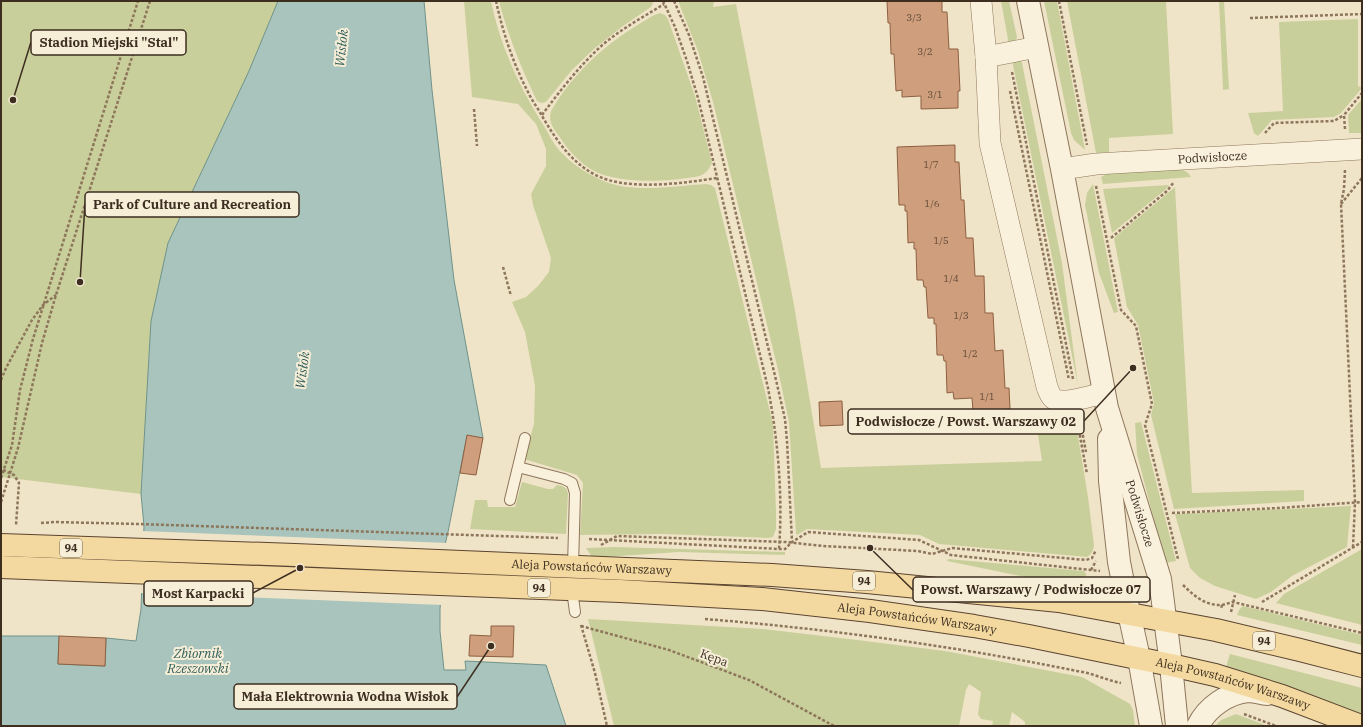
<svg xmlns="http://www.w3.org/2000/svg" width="1363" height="727" viewBox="0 0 1363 727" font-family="'IBM Plex Serif',serif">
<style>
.green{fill:#c9cf9b}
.water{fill:#a9c4bc;stroke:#6f938a}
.pier{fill:#f0e4c8}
.building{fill:#cf9f7d;stroke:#8d5f41}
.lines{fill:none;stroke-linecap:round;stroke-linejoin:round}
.service-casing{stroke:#8d765c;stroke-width:12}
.minor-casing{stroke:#8d765c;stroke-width:22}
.tertiary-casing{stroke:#8d765c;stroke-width:24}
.primary-casing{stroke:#5b4430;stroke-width:24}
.path{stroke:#8d765c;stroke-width:2.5;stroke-dasharray:3 2;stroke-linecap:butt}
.service{stroke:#faf1dc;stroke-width:10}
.minor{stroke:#faf1dc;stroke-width:21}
.tertiary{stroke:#faf1dc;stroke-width:22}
.primary{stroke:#f3d9a0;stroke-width:22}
.labels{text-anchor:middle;stroke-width:4;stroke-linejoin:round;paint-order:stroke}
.number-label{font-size:10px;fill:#624a37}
.shield{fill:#f7eed8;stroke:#756857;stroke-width:1}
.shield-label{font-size:11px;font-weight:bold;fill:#3d2e20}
.street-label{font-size:12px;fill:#3d2e20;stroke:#f7eed8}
.water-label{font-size:13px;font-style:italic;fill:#2f5d5a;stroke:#f7eed8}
.leader{fill:none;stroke:#3d2e20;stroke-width:1.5}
.callout-dot{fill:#3d2e20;stroke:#f7eed8;stroke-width:1.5}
.callout{fill:#f7eed8;stroke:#3d2e20;stroke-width:1.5}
.callout-label{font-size:13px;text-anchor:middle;font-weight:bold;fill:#3d2e20}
</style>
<rect width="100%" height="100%" fill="#f0e4c8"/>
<!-- green -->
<path class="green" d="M1,1H278L151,321L141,494L1,477Z
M464,1H491C500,46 520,88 544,126C550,136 555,147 563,154C574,166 591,176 606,182C634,193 676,186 706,184L711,185L715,188L773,424L776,512V529L773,537L768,538L662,534L580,535L583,483L577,475L524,459L534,424L535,386L525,332L512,302L526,297L538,286L549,272L551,258L533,205L531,194L546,166V149L536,124L518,104L472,97Z
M499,1H654L651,7L623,26L595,48L572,70L546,102L541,103L537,101C521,68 508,36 499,1Z
M678,1H714L713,7L736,4L794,305L821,468L1042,461L1035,415L1046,414L1048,408L1073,406L1088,497L1094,545C1093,551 1092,554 1087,557L939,544L920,535L807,529L797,535L796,533L789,422L778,370L713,102L698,51Z
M1001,1H1009L1017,37L1015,42L1009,45Z
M1044,1H1057L1085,150L1074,140L1071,133Z
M1067,1H1166L1173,134L1109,138V152L1096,153Z
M1219,1H1224L1229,89L1223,90Z
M660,13L665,15L668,19L695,96L712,163C709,169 707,172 702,175C698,177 692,177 687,178C662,182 619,183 596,172C580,164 568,150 559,136C553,128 548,122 551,111C565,86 587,62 610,44C624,33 639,24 654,15Z
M1358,19V86L1362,88L1341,113L1334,117L1272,120L1258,136L1254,133L1248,113L1283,111L1279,22Z
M1012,60H1021L1022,63L1062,263L1078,385Z
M1362,99V133H1349L1348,115Z
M1175,168C1182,169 1188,171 1191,177L1103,184L1101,177L1111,172Z
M1093,184L1118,312L1114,313L1099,273L1085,205L1087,193Z
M1169,185L1165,190L1112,233L1103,189Z
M1175,187L1192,493L1304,490V501L1174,509L1151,415L1154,403L1138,325L1127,307L1114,238Z
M1141,422L1176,561L1165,563L1137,454L1135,423Z
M522,482L548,489H553L557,485C564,486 566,487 568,493L566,534L470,529L475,500H487L488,507H515Z
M1351,506L1347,547L1292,576L1271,592L1256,599L1215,586L1200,578L1190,568L1175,514Z
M615,547L785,552V555L679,552L604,557H592L586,548Z
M1362,549V625L1276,603L1284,594Z
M948,559L1084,571L1087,575L1075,580L1026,577L947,561Z
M1243,606L1362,635V645L1237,615L1239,610Z
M588,619L763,629L849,639L945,651L1082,677L1130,704L1133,710L1135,726H1025V722L1012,712L1009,726H992L993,721L981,719L978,714L981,692L969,684L966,690L959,726H614Z
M1230,654L1362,688V714L1316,697L1226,667Z
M1236,714L1268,726H1215L1221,720Z"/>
<!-- water -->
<path class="water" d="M278,1H424L432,90L454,280L483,438L467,436L448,532L445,545L440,609V631L444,670H466L465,661L546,665L566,726H1V636H59L58,664L105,666L106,638L136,641L141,609L144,526L141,494L151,321L168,243L249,71Z"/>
<!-- pier -->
<path class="pier" d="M142,531L448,543L442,605L141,593Z"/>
<!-- building -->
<path class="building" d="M887,1H942V12H947L949,49H958L960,91H958V108L921,109V96L902,97V90L896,91L894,54H891L890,23H888Z
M955,145V162H959L961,200H964L966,238H973L975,276H984L985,313H993L995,351L1003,350L1005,388H1009L1010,409L973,411L972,398L954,399L953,392L947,393L946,361H944L943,355H937L936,324H934V318H928L926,287H924L923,280H917L916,249H914V242L908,243L907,211H905V205H899L897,147Z
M842,401L843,425L820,426L819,402Z
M467,435L483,438L476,475L460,473Z
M491,626H514L513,657L469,656L470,635L491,636Z
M59,636L106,638L105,666L58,664Z"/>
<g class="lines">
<defs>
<path id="service" d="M518,467L564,479L572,483L575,493L573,567
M510,500L525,438
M572,590L575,612"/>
<g id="minor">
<path d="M981,1L986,57L990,143L1047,387C1049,392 1051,398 1056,400C1066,404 1093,395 1104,393"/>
<path d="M986,57L1037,47"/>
<path id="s1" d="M1062,169L1096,164L1362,149"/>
</g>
<g id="tertiary">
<path id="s2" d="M1028,1L1062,169L1107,408L1160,579L1171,665L1177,726"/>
<path d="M1109,439L1110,481L1119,562L1129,613L1139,658L1151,726"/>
<path d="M1198,726C1207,707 1228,693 1248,691C1254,691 1261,693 1267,694"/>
</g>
<g id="primary">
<path id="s3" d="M1,545L295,555L772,575L867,582L1059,601L1216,630L1300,650L1362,666"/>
<path id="s4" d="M1,567L620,591L762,599L870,611L974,626L1029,636L1171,665L1215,675L1282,696L1361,726"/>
</g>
</defs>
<!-- service casing -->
<use href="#service" class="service-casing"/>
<!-- minor casing -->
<use href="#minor" class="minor-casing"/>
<!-- tertiary casing -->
<use href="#tertiary" class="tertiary-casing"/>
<!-- primary casing -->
<use href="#primary" class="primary-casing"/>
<!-- path -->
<path class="path" d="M496,1C503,33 513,63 528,92C532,101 538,108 542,116C558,143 576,170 608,180C640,189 685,183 717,178
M663,1L675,27L687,61L698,98L768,388C778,440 783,496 779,549
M674,1L689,35L703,77L776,380L785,419L787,441L792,542
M1059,1L1087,145
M1250,18L1362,14
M1012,72L1073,379
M1010,91L1069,380
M474,109L477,146
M542,115C559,92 577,69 598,49C617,31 642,18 664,4
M1345,129L1344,115L1362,93
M1265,133L1274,123L1334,121L1344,115
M1345,170L1344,189L1341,204L1355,502L1353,547
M1096,186L1121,310L1136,326L1152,404L1145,425L1178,559
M1341,204L1362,178
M1111,238L1167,191L1174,182
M503,267L511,296
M1,380L6,368L32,320L43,305L56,295
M1077,420L1087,474
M1080,420L1086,452
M3,470L14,475L19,483L16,525
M1,478L12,445L20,390L33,339L138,1
M1,502L18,448L42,343L56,295L150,1
M1172,513L1279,508L1362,502
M41,523L55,522L138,524L558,538
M589,539L779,549H785L792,542L808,532L919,540L951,555L1100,571
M601,545L617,536L786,542L823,546L918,551L932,554L952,548L1086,560L1092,558L1096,550
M1091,570L1096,561
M1183,585C1194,596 1206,606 1222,605L1221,609
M1262,602L1362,542
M1222,605L1233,602L1362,633
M1231,612L1235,595
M705,619C830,629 954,646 1077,671C1092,673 1106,680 1121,683
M581,625L595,673L607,726
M581,626L669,650L749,680L834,726
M1244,714L1276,726"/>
<!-- service -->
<use href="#service" class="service"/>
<!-- minor -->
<use href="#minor" class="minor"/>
<!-- tertiary -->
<use href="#tertiary" class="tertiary"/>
<!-- primary -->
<use href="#primary" class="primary"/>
</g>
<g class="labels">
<!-- number labels -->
<g class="number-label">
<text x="914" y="21">3/3</text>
<text x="925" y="55">3/2</text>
<text x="935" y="98">3/1</text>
<text x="931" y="168">1/7</text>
<text x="932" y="207">1/6</text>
<text x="941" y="244">1/5</text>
<text x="951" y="282">1/4</text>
<text x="961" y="319">1/3</text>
<text x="970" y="357">1/2</text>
<text x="987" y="400">1/1</text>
</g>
<!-- shield labels -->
<g class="shield">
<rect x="60" y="539" width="22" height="18" rx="3"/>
<rect x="853" y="572" width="22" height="18" rx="3"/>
<rect x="528" y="579" width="22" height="18" rx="3"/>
<rect x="1253" y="632" width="22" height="18" rx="3"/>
</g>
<g class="shield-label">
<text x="71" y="552">94</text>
<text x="864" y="585">94</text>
<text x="539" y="592">94</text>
<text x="1264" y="645">94</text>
</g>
<!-- street labels -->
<g class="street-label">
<text dy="4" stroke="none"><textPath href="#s1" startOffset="151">Podwisłocze</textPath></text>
<text dy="4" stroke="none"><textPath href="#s2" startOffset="525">Podwisłocze</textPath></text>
<text dy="4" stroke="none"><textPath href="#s3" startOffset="591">Aleja Powstańców Warszawy</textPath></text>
<text dy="4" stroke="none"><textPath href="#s4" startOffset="918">Aleja Powstańców Warszawy</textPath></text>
<text transform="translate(714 658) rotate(20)" y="4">Kępa</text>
<text dy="4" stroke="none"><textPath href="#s4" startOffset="1241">Aleja Powstańców Warszawy</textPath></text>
</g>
<!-- water labels -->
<g class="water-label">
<text transform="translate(341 48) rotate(-84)" y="5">Wisłok</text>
<text transform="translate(302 370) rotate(-82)" y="5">Wisłok</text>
<text x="198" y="658">Zbiornik<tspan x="198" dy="15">Rzeszowski</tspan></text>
</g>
</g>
<!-- callouts -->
<path class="leader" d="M13 100L31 42M80 282L85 204M1133 368L1084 421M870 548L913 590M300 568L253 593M491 646L457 697"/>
<g class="callout-dot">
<circle cx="13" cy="100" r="4"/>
<circle cx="80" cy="282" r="4"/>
<circle cx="1133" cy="368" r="4"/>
<circle cx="870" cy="548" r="4"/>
<circle cx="300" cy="568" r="4"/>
<circle cx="491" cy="646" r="4"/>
</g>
<g class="callout">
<rect x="31" y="30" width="155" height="25" rx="4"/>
<rect x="85" y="192" width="214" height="25" rx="4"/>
<rect x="848" y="409" width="236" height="25" rx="4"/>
<rect x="913" y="577" width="237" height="25" rx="4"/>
<rect x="144" y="581" width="109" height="25" rx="4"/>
<rect x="234" y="684" width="223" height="25" rx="4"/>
</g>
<g class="callout-label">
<text x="109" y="47">Stadion Miejski "Stal"</text>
<text x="192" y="209">Park of Culture and Recreation</text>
<text x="966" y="426">Podwisłocze / Powst. Warszawy 02</text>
<text x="1031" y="594">Powst. Warszawy / Podwisłocze 07</text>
<text x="198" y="598">Most Karpacki</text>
<text x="345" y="701">Mała Elektrownia Wodna Wisłok</text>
</g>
<!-- border -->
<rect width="1363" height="727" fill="none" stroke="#3d2e20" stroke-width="4"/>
</svg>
